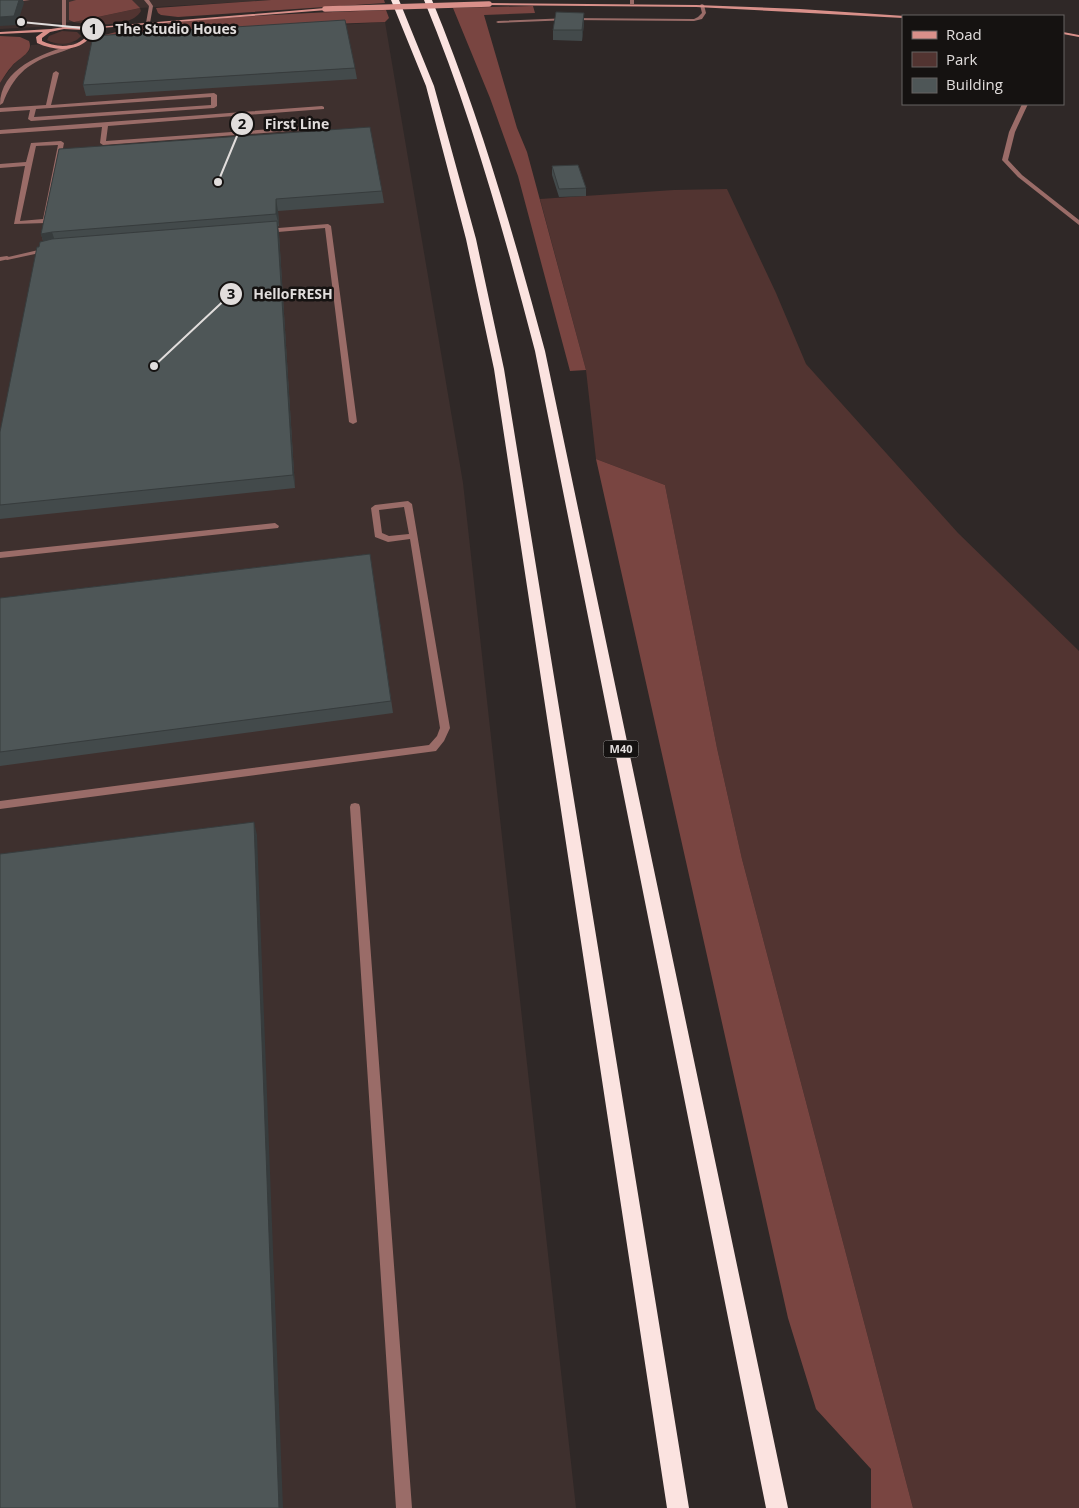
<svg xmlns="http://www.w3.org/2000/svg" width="1079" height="1508" viewBox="0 0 1079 1508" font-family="'Open Sans',sans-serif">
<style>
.built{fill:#3e302e}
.green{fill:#523431}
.forest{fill:#794541}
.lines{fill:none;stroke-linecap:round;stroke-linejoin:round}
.lane{fill:#9a6c68;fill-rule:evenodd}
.street{fill:#9a6c68;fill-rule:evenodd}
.secondary{fill:#d9908a;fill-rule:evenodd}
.highway{fill:#fbe3e0;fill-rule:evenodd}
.secondary-bridge{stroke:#d9908a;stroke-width:5.5}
.wall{fill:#434a4b}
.shaded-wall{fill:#373c3d}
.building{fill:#4e5657;stroke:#373c3d}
.labels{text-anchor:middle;stroke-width:5;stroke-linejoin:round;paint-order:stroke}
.shield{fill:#151211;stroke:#a4a09f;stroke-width:1}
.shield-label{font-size:11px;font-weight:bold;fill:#e1dddc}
.leader{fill:none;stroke:#e1dddc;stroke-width:2}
.callout-dot{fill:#e1dddc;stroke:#151211;stroke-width:2}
.mark-label{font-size:15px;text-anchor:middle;font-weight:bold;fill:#111}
.callout-label{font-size:14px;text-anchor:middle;font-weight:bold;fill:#e1dddc;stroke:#151211;stroke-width:5;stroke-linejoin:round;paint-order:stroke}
</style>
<rect width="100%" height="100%" fill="#2f2827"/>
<!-- built -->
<path class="built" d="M0,0H271L140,8L74,22L54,23L39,27L0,29Z
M385,22L463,483L576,1508H0V83L13,65L29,51L31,45Z"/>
<!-- green -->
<path class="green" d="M140,8L141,11C132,28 91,25 74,22Z
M62,31L77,32L81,36C74,45 57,46 47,40L49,36Z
M727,189L776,293L806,364L958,533L1079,651V1508H913L742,859L717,748L665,485L596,459L586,370L540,199L674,190Z"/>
<!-- forest -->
<path class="forest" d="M76,0H132L140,8L74,22L69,20V2Z
M271,0H384L385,3L178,17L161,15L158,13L156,8Z
M533,6L535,13L484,15L517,128L527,152L586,370L570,371L518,176L490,98L453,8Z
M386,10L389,18L385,22L164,30L101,36C141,24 184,21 226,18C279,14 333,12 386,10Z
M0,36L20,37L29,41C34,53 18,58 12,66C7,71 4,77 0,83Z
M596,459L665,485L717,748L742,859L913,1508H871V1469L816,1409L788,1318Z"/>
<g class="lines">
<!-- lane -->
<path class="lane" d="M15,0H30L0,4V2Z
M62,0H66V28L64,29L62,28Z
M702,4L704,5L706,13L702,19L694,21L570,20L498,23L496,22L498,21L570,18L694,19L698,17L702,13L700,5Z
M56,71L59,73L51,105L214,93L217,95V106L214,108L31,121L28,119L30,110L0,112V108L46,105L53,73ZM211,97V105L34,117L36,109Z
M1022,104H1028L1015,132L1008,160L1022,175L1079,220V225L1018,177L1002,160L1009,132Z
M322,106L324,107V109L108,126L106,141L328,125L330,126V128L103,145L100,143L102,127L0,134V130Z
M61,141L64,143L49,221L46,223L14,224L25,166L0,168V164L26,162L31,143ZM58,145L43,219L20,221L36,146Z
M328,224L331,226L357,422L353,424L349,422L325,228L266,233L263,231L266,229Z
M47,248L49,249V251L7,260L4,258Z
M408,501L412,504L450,728L444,741L436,751L0,809V801L429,745L437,736L440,728L410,539L388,542L375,537L371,508L375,505ZM404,507L409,534L389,536L382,533L379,510Z
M275,523L279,526L278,528L0,558V552Z
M355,803L359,804L360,807L412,1508H396L350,807L351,804Z"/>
<!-- street -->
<path class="street" d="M144,0H149L153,6L150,23L148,24L146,23L149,6Z
M630,0H634V4H630Z
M70,45L75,46C68,50 60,52 52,55C26,64 13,77 3,103L0,105C0,68 42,54 70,45Z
M7,256L9,257V259L0,261V257Z"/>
<!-- secondary -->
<path class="secondary" d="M489,3L696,5L800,9L905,16H903V18L696,7L487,5Z
M325,8L327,10L88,29L93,34C81,52 56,52 37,43L36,37L43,32L0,34V32L51,29L71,26L97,27ZM64,29L84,30L88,34C78,49 56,48 42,41V38L50,32Z
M1063,32L1079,35V37L1063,34Z"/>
<!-- highway -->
<path class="highway" d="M391,0H399L434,86L476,239L504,369L689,1508H667L494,369L466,239L426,86Z
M424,0H432C479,114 513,232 545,351L788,1508H766L535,351C504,232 471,114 424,0Z"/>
<!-- secondary-bridge -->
<path class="secondary-bridge" d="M325,9L489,4"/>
</g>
<!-- wall -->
<path class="wall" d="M584,23L582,41L553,40V30Z
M355,68L357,79L86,96L83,85Z
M59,149L382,191L384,203L278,211L279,226H278L279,234L295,488L0,519V432L39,247L43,241L41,234Z
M552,166L586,188V196L559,197L552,175Z
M370,554L393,713L0,766V598Z"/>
<!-- shaded-wall -->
<path class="shaded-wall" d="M19,0H23L24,3L17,25L0,26V17Z
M584,13V23L582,41V30Z
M276,199L278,211L279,226L276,214Z
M277,221L279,234L295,488L293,475Z
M52,232L56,244L45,247L41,234Z
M254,822L257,835L283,1508H279Z"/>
<!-- building -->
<path class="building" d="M0,0H19L14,16L0,17Z
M556,12L584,13L582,30H553Z
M345,20L355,68L83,85L93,36Z
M370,127L382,191L276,199V214L52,232L41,234L59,149Z
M578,165L586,188L559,189L552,166Z
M277,221L293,475L0,505V432L37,247H39L40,242L52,239Z
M370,554L391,701L0,752V598Z
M254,822L279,1508H0V854Z"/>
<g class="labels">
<!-- shield labels -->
<rect class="shield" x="603.5" y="740.5" width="35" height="17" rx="4"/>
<g class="shield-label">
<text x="621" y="753">M40</text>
</g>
</g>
<!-- callouts -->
<path class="leader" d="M21 22L93 29M218 182L242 124M154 366L231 294"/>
<g class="callout-dot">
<circle cx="21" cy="22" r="5"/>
<circle cx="218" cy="182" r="5"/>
<circle cx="154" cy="366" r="5"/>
<circle cx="93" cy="29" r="12"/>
<circle cx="242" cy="124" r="12"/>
<circle cx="231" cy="294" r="12"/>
</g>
<g class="mark-label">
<text x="93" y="34">1</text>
<text x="242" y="129">2</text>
<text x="231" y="299">3</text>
</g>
<g class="callout-label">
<text x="176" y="34">The Studio Houes</text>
<text x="297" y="129">First Line</text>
<text x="293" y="299">HelloFRESH</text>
</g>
<!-- legend -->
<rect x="902" y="15" width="162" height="90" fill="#151211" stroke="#676362"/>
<rect x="912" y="31" width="25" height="8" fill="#d9908a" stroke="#676362"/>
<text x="946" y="40" font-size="15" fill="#e1dddc">Road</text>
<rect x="912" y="52" width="25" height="15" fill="#523431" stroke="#676362"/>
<text x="946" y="65" font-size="15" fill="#e1dddc">Park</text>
<rect x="912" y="78" width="25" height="15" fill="#4e5657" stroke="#676362"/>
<text x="946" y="90" font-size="15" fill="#e1dddc">Building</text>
</svg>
